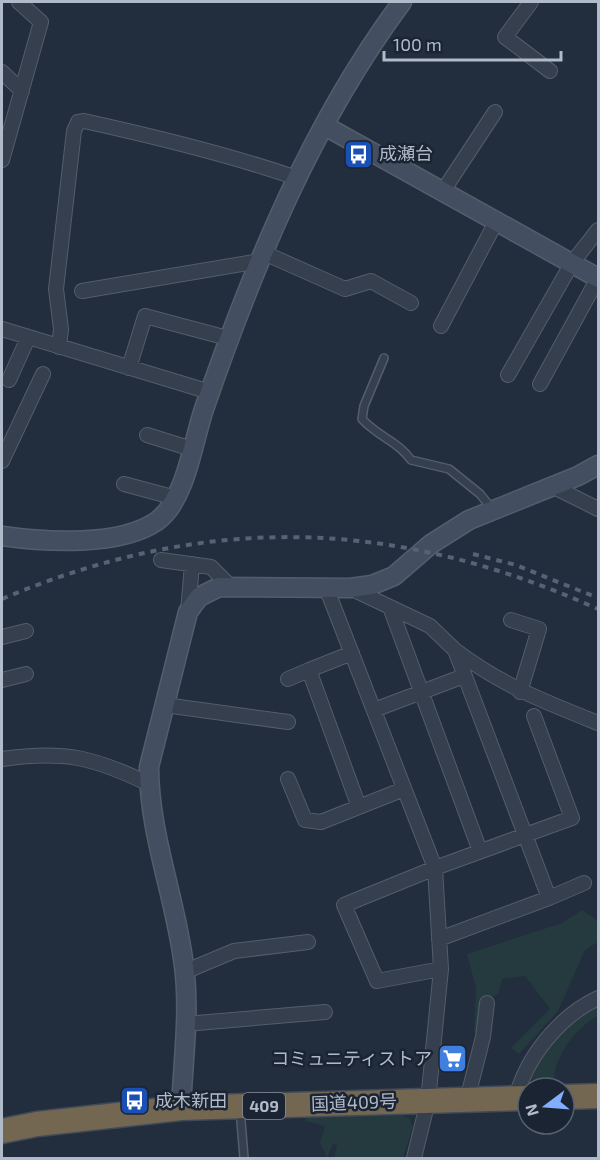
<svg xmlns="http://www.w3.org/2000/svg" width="600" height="1160" viewBox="0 0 600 1160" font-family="'Exo 2','Noto Sans JP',sans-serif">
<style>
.green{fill:#243a3e}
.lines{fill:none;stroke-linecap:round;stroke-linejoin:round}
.lane-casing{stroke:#545d6b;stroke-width:10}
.street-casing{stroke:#545d6b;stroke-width:16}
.secondary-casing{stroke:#545d6b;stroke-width:21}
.highway-casing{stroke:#414a58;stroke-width:27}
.lane{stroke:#363f4d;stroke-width:7}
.street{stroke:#363f4d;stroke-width:14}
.secondary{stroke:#434e60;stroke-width:18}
.highway{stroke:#736752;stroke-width:24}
.rail{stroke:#576374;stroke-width:4;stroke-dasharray:6 6;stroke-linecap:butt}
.labels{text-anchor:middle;stroke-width:5;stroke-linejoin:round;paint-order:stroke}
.shield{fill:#1b2432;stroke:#848d9b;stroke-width:1.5}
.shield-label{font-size:16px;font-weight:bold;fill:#b1bac8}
.poi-label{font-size:18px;fill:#b1bac8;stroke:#1b2432;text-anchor:start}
.street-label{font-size:18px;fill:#b1bac8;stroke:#1b2432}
</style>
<rect width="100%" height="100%" fill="#222d3d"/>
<!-- green -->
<path class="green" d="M582,910L598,921V942L585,950L558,1011L519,1054L511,1048L550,1009L525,976L502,979L498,994L484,1001L478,1036L474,1031L476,988L467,954L562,923Z
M598,1003V1016C578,1026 555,1055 554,1079L531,1080C537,1054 575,1017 598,1003Z
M403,1115L410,1119L413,1127L403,1158H334L337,1145L333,1144L327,1158L320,1143L325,1126L305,1121L307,1116Z"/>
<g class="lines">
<defs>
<path id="lane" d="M384,358L364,406L362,419C377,436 399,442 411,460L449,469L480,494L492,509
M240,1109L244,1158"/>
<path id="street" d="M531,2L505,37L550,71
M2,72L22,91
M2,160L41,22L19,2
M443,191L495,112
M264,253L345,289L371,281L411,303
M82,291L260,261
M441,326L497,220
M2,329L210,392
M59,347L61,329L56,289L74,131L78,122L84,121C157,137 227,154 297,178
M129,368L145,316L231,339
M508,375L572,263L598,230
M9,380L28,338
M540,384L598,278
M147,435L192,449
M2,461L43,374
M124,484L176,498
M552,486L598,509
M161,560L211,567L231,587
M326,587L435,868L441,969L428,1101L414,1158
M350,588L430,626L455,650L549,898L584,883
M390,607L480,851
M188,612L192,564
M511,620L539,629L520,692
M2,637L26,631
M455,650C501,685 545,702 598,723
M352,653L309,670L359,807
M288,679L309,670
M2,680L26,674
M165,705L288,722
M374,710L464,676
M2,759C64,750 93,757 149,784
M288,779L305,820L321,822L404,789
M439,939L549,898
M441,969L377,981L344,905L435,868L572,818L534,716
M184,972L234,951L308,942
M185,1024L325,1012
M516,1098C526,1057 560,1016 598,998
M467,1100L483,1037L487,1003"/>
<path id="secondary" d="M325,126L598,278
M2,536C45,542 120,547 157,521C186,500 193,441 204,409C253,267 312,123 402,2
M181,1108C183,1062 190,1012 184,966C176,899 149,835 149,767L188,612L199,597L219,587L350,588L372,585L394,576L431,544L469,520L578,476L598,465"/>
<path id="highway" d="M564,1097L598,1096
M2,1131L37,1124L181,1108L528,1098"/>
</defs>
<!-- lane casing -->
<use href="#lane" class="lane-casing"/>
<!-- street casing -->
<use href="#street" class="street-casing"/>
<!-- secondary casing -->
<use href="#secondary" class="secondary-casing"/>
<!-- highway casing -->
<use href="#highway" class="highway-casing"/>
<!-- lane -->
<use href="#lane" class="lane"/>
<!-- street -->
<use href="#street" class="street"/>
<!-- secondary -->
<use href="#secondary" class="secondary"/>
<!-- highway -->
<use href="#highway" class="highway"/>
<!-- rail -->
<path class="rail" d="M473,554L516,565L598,598
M2,599C208,512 395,518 598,609"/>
</g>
<!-- icons -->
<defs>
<symbol id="bus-square" viewBox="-11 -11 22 22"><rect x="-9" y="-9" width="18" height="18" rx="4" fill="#1a4fb4" stroke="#1b2432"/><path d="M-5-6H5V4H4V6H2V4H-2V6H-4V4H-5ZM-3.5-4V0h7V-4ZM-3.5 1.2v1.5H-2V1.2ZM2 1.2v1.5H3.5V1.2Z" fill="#fff"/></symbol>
<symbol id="supermarket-square" viewBox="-11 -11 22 22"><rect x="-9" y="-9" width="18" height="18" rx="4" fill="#3f7fe0" stroke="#1b2432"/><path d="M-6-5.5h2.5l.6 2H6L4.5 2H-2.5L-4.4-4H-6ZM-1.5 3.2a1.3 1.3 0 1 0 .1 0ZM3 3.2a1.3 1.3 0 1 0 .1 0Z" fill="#fff"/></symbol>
</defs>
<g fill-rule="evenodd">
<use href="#bus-square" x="342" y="138" width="33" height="33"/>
<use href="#supermarket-square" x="436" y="1042" width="33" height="33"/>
<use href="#bus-square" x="118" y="1084" width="33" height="33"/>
</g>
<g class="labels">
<!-- shield labels -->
<rect class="shield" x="243" y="1093" width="42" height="26" rx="4.5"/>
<g class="shield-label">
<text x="264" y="1112">409</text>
</g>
<!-- poi labels -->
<g class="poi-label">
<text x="379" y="160">成瀬台</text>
<text x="432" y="1065" text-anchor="end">コミュニティストア</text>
<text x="155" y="1107">成木新田</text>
</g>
<!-- street labels -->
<g class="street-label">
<text transform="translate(354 1103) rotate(-2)" y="6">国道409号</text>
</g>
</g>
<!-- border -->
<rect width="600" height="1160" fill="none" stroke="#b1bac8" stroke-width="6"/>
<!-- north arrow -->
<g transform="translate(546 1106) rotate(254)"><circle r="28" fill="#1b2432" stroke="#57606e" stroke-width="1.5"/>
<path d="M0-4.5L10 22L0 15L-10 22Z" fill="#82affd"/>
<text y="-9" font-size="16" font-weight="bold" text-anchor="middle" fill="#b1bac8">N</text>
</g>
<!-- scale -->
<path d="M384 51v9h177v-9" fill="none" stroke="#b1bac8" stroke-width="3"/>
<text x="393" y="51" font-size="18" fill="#b1bac8" stroke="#1b2432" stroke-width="4.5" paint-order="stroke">100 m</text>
</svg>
